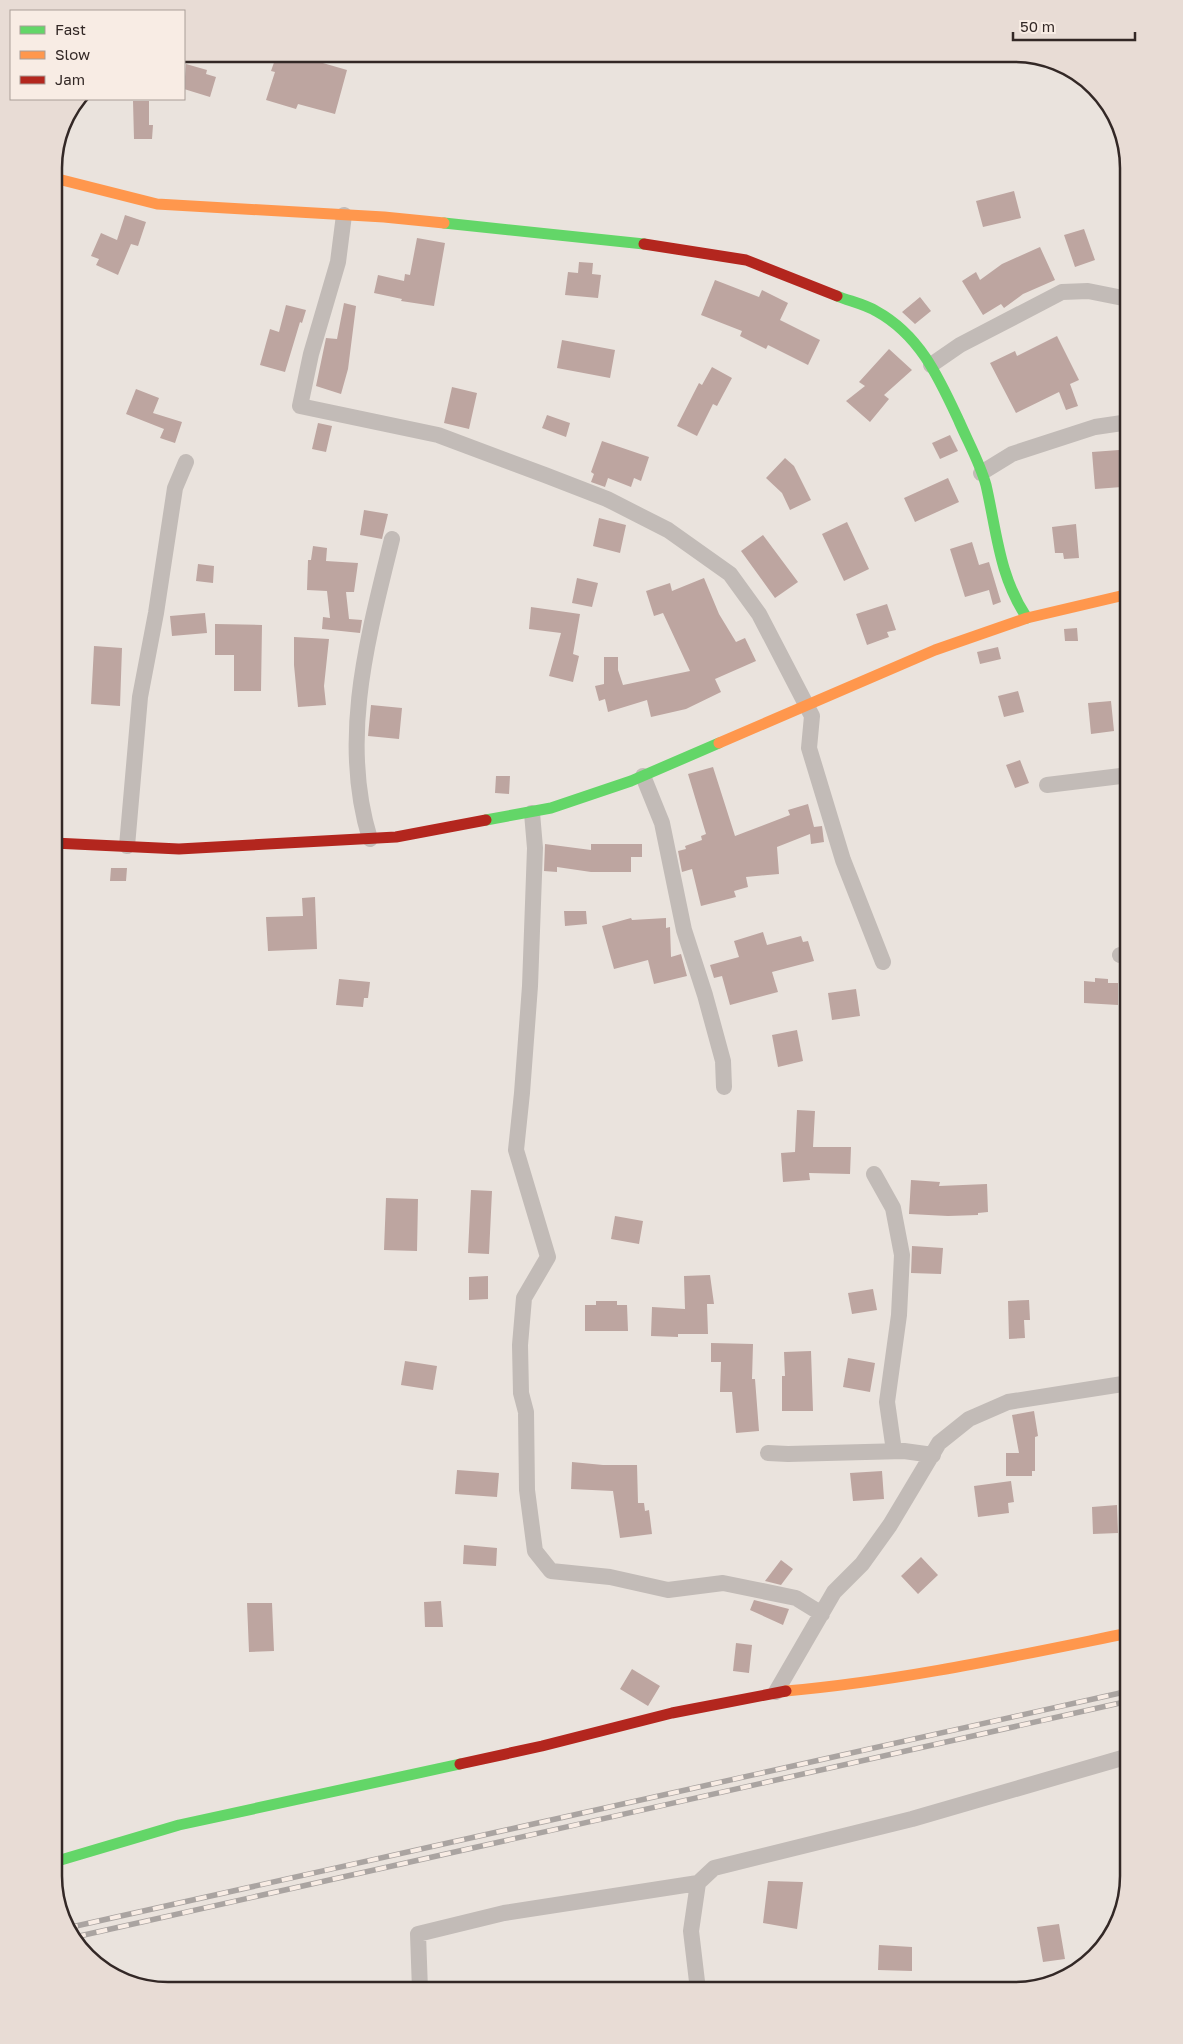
<svg xmlns="http://www.w3.org/2000/svg" width="1183" height="2044" viewBox="0 0 1183 2044" font-family="'Golos Text',sans-serif">
<style>
.building{fill:#bda5a0}
.lines{fill:none;stroke-linecap:round;stroke-linejoin:round}
.street{stroke:#c2bbb7;stroke-width:16}
.fast{stroke:#63d668;stroke-width:11}
.slow{stroke:#ff974d;stroke-width:11}
.jam{stroke:#b3261e;stroke-width:11}
.rail-casing{stroke:#aaa4a1;stroke-width:5.5}
.rail{stroke:#f8ece4;stroke-width:4;stroke-dasharray:11;stroke-linecap:butt}
.rim{fill:none;stroke:#332826;stroke-width:2.5}
</style>
<rect width="100%" height="100%" fill="#eae3dd"/>
<!-- building -->
<path class="building" d="M277,54H310L309,59L347,70L335,114L298,104L296,109L266,100L275,72L271,71Z
M186,64L207,70L206,74L216,77L210,97L184,89Z
M133,101H149V125H153L152,139H134Z
M1014,191L1021,218L983,227L976,201Z
M125,215L146,222L138,246L131,244L118,275L96,265L99,259L91,256L101,233L117,240Z
M1084,229L1095,260L1075,267L1064,235Z
M417,238L445,243L434,306L401,301L402,299L374,293L378,275L404,281L405,274L410,275Z
M1040,247L1055,280L1023,294L1004,308L1001,304L983,315L962,281L976,272L980,280L1002,264Z
M579,262L593,263L592,274L601,275L598,298L565,295L568,272L578,273Z
M715,280L759,297L762,290L788,303L780,320L820,340L808,365L768,345L766,349L740,336L742,331L701,315Z
M920,297L931,311L915,324L902,312Z
M344,303L356,306L348,369L341,394L316,386L326,338L337,339Z
M286,305L306,310L302,323L300,322L285,372L260,365L270,329L279,332Z
M1057,336L1079,380L1070,384L1078,406L1066,410L1059,392L1016,413L990,363L1015,351L1017,356Z
M562,340L615,350L610,378L557,368Z
M889,349L912,370L884,395L889,399L870,422L846,401L865,386L859,382Z
M712,367L732,378L717,406L713,404L697,436L677,426L699,383L702,385Z
M452,387L477,393L469,429L444,423Z
M136,389L159,398L153,413L182,422L175,443L160,438L164,429L126,414Z
M547,415L570,423L566,437L542,428Z
M318,423L332,426L326,452L312,449Z
M950,435L958,451L940,459L932,443Z
M602,441L649,457L641,481L634,478L631,487L608,478L605,487L591,482L594,474L591,472Z
M1119,450L1122,487L1095,489L1092,452Z
M785,458L794,466L811,500L790,510L782,493L766,478Z
M948,478L959,502L915,522L904,498Z
M364,510L388,514L382,539L360,535Z
M599,518L626,525L620,553L593,546Z
M847,522L869,569L844,581L822,534Z
M1076,524L1079,558L1064,559L1063,553H1055L1052,527Z
M763,535L798,582L775,598L741,551Z
M972,542L979,565L989,562L1001,602L993,605L989,590L965,597L950,549Z
M313,546L327,548L326,561L358,563L354,592H346L349,619L362,620L360,633L322,629L323,617L330,618L327,591L307,590L308,560H311Z
M198,564L214,566L213,583L196,581Z
M577,578L598,583L592,607L572,603Z
M704,578L719,614L736,642L745,638L756,661L715,679L721,692L686,709L651,717L647,700L608,712L605,699L599,701L595,686L604,684V657H618V670L623,685L690,671L663,613L654,616L646,591L670,583L672,591Z
M887,604L896,630L887,632L889,637L867,645L856,614Z
M531,607L580,614L573,654L579,656L573,682L549,676L561,633L529,629Z
M205,613L207,633L172,636L170,616Z
M215,624L262,625L261,691H234V655H215Z
M1077,628L1078,641H1065L1064,629Z
M294,637L329,639L324,686L326,705L298,707L294,665Z
M94,646L122,648L120,706L91,704Z
M998,647L1001,659L980,664L977,652Z
M1018,691L1024,712L1004,717L998,696Z
M1111,701L1114,731L1091,734L1088,703Z
M371,705L402,708L399,739L368,736Z
M1020,760L1029,783L1015,788L1006,765Z
M713,767L735,836L790,815L788,810L808,804L814,827L822,826L824,842L811,844L810,834L777,847L779,874L746,877L748,887L734,891L736,897L701,906L692,869L682,872L678,851L686,849L685,846L702,840L701,836L706,834L688,774Z
M496,776H510L509,794L495,793Z
M545,844L591,850V844H642V857H631V872H591L557,867V872L544,871Z
M111,868H127L126,881H110Z
M315,897L317,949L268,951L266,917L303,916L302,898Z
M564,911H586L587,924L565,926Z
M631,918L632,920L666,918V928L670,927L671,957L681,954L687,976L654,984L648,960L614,969L602,926Z
M763,932L767,945L801,936L803,942L808,941L814,961L772,972L778,992L730,1005L722,976L714,978L710,965L739,957L734,941Z
M1095,978L1108,979V983H1118V1005L1084,1003V981L1095,982Z
M339,979L370,982L368,998H364L363,1007L336,1005Z
M856,989L860,1016L832,1020L828,993Z
M797,1030L803,1061L778,1067L772,1035Z
M797,1110L815,1111L813,1147H851L850,1174L809,1173L810,1180L783,1182L781,1153L795,1152Z
M911,1180L940,1182L939,1186L987,1184L988,1212L978,1213V1215L948,1216L909,1214Z
M471,1190L492,1191L489,1254L468,1253Z
M386,1198L418,1199L417,1251L384,1250Z
M615,1216L643,1221L639,1244L611,1239Z
M912,1246L943,1248L941,1274L911,1273Z
M710,1275L714,1304H707L708,1334H678V1337L651,1336L652,1307L685,1309L684,1276Z
M488,1276V1299L469,1300V1277Z
M873,1289L877,1310L852,1314L848,1293Z
M1029,1300L1030,1320H1024L1025,1338L1009,1339L1008,1301Z
M596,1301H617V1305H627L628,1331H585V1305H596Z
M711,1343L753,1344L752,1379H755L759,1431L736,1433L732,1392H720L721,1362H711Z
M811,1351L813,1411H782V1376H785L784,1352Z
M848,1358L875,1363L870,1392L843,1387Z
M405,1361L437,1366L433,1390L401,1385Z
M1034,1411L1038,1436L1035,1437V1471H1032V1476H1006V1453H1019L1012,1415Z
M572,1462L603,1465H637L638,1503H644L645,1511L649,1510L652,1534L620,1538L613,1491L571,1489Z
M457,1470L499,1473L497,1497L455,1494Z
M882,1471L884,1499L853,1501L850,1473Z
M1011,1481L1014,1502L1008,1503L1009,1513L978,1517L974,1486Z
M1117,1505L1118,1533L1093,1534L1092,1507Z
M464,1545L497,1548L496,1566L463,1564Z
M921,1557L938,1575L918,1594L901,1576Z
M781,1560L793,1569L781,1585L765,1581Z
M754,1600L789,1609L783,1625L750,1610Z
M441,1601L443,1627H425L424,1602Z
M247,1603H272L274,1651L249,1652Z
M736,1643L752,1645L749,1673L733,1671Z
M632,1669L660,1686L648,1706L620,1689Z
M768,1881L803,1882L797,1929L763,1923Z
M1059,1924L1065,1959L1043,1962L1037,1927Z
M879,1945L912,1947V1971L878,1970Z"/>
<g class="lines">
<!-- street -->
<path class="street" d="M344,215L338,262L311,354L300,406L438,435L545,475L607,499L668,530L730,574L759,614L812,716L809,748L843,860L883,962
M931,365L960,345L1062,292L1088,291L1123,298L1129,303
M981,473L1012,454L1095,427L1129,422
M643,776L662,823L684,930L705,995L723,1061L724,1087
M1047,785L1129,775
M532,813L535,848L530,986L522,1093L516,1150L548,1257L524,1298L520,1345L521,1393L526,1412L527,1490L535,1551L551,1571L610,1577L668,1590L723,1583L796,1598L822,1614
M370,839C339,739 368,637 392,539
M127,846L140,697L156,613L175,488L186,462
M1120,955L1129,953
M874,1174L893,1208L902,1255L899,1315L887,1402L894,1451
M768,1453L788,1454L904,1451L933,1455
M776,1692L834,1592L862,1564L890,1525L939,1443L969,1419L1008,1402L1129,1383
M420,1990L418,1934L504,1913L698,1883
M698,1990L691,1931L698,1883L714,1868L912,1819L1129,1756"/>
<!-- fast -->
<path class="fast" d="M444,223L644,244
M837,296C849,301 864,304 876,311C920,335 939,378 959,421C968,442 980,463 986,485C997,533 999,576 1027,618
M486,820L551,808L631,781L719,743
M54,1862L179,1825L460,1764"/>
<!-- slow -->
<path class="slow" d="M54,178L157,204L384,217L444,223
M719,743L935,650L1027,618L1129,594
M786,1691C901,1681 1015,1656 1129,1633"/>
<!-- jam -->
<path class="jam" d="M644,244L746,260L837,296
M54,843L179,849L396,837L486,820
M460,1764L542,1746L672,1713L786,1691"/>
<defs>
<path id="rail" d="M67,1928L1129,1691
M75,1937L1129,1701"/>
</defs>
<!-- rail casing -->
<use href="#rail" class="rail-casing"/>
<!-- rail -->
<use href="#rail" class="rail"/>
</g>
<!-- crop -->
<path d="M0 0H1183V2044H0ZM168 62H1014A106 106 0 0 1 1120 168V1876A106 106 0 0 1 1014 1982H168A106 106 0 0 1 62 1876V168A106 106 0 0 1 168 62Z" fill="#e8dcd5" fill-rule="evenodd"/>
<path class="rim" d="M168 62H1014A106 106 0 0 1 1120 168V1876A106 106 0 0 1 1014 1982H168A106 106 0 0 1 62 1876V168A106 106 0 0 1 168 62Z"/>
<!-- legend -->
<rect x="10" y="10" width="175" height="90" fill="#f8ece4" stroke="#a99e98"/>
<rect x="20" y="26" width="25" height="8" fill="#63d668" stroke="#a99e98"/>
<text x="55" y="35" font-size="15" fill="#332826">Fast</text>
<rect x="20" y="51" width="25" height="8" fill="#ff974d" stroke="#a99e98"/>
<text x="55" y="60" font-size="15" fill="#332826">Slow</text>
<rect x="20" y="76" width="25" height="8" fill="#b3261e" stroke="#a99e98"/>
<text x="55" y="85" font-size="15" fill="#332826">Jam</text>
<!-- scale -->
<path d="M1013 32v8h122v-8" fill="none" stroke="#332826" stroke-width="2.5"/>
<text x="1020" y="32" font-size="15" fill="#332826" stroke="#f8ece4" stroke-width="4" paint-order="stroke">50 m</text>
</svg>
